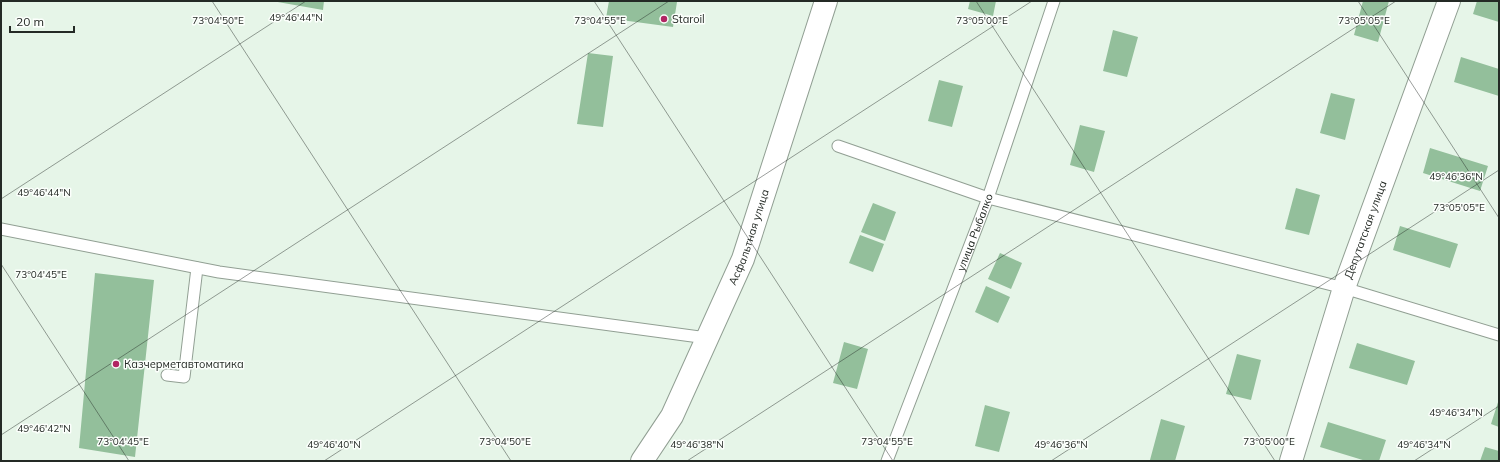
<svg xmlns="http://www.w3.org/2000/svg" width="1500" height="462" viewBox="0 0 1500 462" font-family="Mulish,sans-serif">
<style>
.building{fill:#93bf9b}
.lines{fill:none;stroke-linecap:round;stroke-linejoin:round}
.service-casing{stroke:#919f93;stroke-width:13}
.minor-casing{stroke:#919f93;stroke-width:24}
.secondary-casing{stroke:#919f93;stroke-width:24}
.service{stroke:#fff;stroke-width:11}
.minor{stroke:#fff;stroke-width:22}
.secondary{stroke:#fff;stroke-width:22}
.ticks{fill:none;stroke:#242a25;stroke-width:1;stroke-opacity:0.45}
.poi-dot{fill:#b12563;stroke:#fcfffc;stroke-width:1.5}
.labels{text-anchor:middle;stroke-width:3;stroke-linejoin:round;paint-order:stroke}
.poi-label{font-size:11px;fill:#242a25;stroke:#fcfffc;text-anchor:start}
.street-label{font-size:11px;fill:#242a25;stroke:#fcfffc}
.ticks-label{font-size:10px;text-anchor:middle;fill:#242a25;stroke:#fcfffc;stroke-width:3;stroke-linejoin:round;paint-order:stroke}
</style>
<rect width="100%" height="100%" fill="#e6f5e8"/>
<!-- building -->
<path class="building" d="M272,1H324L323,10Z
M609,1H669L677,2L673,27L606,18Z
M970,1H996L993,16L968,9Z
M1363,1H1389L1378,42L1354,35Z
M1477,1H1499V22L1473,14Z
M1113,30L1138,37L1127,77L1103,71Z
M588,53L613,56L603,127L577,124Z
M1461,57L1499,69V96L1454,82Z
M939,80L963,86L952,127L928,121Z
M1331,93L1355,99L1345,140L1320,133Z
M1080,125L1105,131L1094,172L1070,165Z
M1430,148L1488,166L1480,191L1423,173Z
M1296,188L1320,195L1309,235L1285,229Z
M873,203L896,212L885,241L861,232Z
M1400,226L1458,244L1450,268L1393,250Z
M860,235L884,244L873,272L849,263Z
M1000,253L1022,263L1011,289L988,279Z
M95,273L154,280L135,457L79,448Z
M986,286L1010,297L998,323L975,312Z
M844,342L868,349L857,389L833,383Z
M1357,343L1415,361L1407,385L1349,368Z
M1237,354L1261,360L1251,400L1226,394Z
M1499,399V427L1491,424Z
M985,405L1010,412L999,452L975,446Z
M1161,419L1185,426L1175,461H1155L1150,460Z
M1328,422L1386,440L1379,461H1366L1320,447Z
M1485,447L1499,451V461H1480Z"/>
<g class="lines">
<defs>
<g id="service">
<path d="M838,146L988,198L1344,288L1499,335"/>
<path d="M1,229L219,272L707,338"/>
<path d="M167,375L184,377L197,268"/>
<path id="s1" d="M887,461L988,198L1054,1"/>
</g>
<g id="minor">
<path id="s2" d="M1291,461L1344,288L1449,1"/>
</g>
<g id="secondary">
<path id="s3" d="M642,461L672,416L743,259L826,1"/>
</g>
</defs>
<!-- service casing -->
<use href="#service" class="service-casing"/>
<!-- minor casing -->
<use href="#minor" class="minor-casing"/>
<!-- secondary casing -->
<use href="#secondary" class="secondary-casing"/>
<!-- service -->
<use href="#service" class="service"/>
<!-- minor -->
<use href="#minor" class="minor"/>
<!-- secondary -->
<use href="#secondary" class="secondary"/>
</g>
<!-- ticks -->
<path class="ticks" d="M212,1L511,461M594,1L893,461M976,1L1275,461M1358,1L1499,218M1,199L306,1M1,264L129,461M1,435L669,1M324,461L1032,1M687,461L1396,1M1051,461L1499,170M1414,461L1499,406"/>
<!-- markers -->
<g class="poi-dot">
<circle cx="664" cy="19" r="4"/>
<circle cx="116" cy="364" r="4"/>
</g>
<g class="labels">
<!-- poi labels -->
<g class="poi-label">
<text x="672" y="23">Staroil</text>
<text x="124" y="368">Казчерметавтоматика</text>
</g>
<!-- street labels -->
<g class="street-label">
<text dy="4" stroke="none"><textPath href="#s2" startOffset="243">Депутатская улица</textPath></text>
<text dy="4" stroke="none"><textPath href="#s1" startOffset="245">улица Рыбалко</textPath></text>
<text dy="4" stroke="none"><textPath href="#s3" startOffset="249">Асфальтная улица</textPath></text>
</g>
</g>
<g class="ticks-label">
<text x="296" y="21">49°46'44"N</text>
<text x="218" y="24">73°04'50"E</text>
<text x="600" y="24">73°04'55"E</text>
<text x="982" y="24">73°05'00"E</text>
<text x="1364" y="24">73°05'05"E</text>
<text x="1456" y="180">49°46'36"N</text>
<text x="44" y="196">49°46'44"N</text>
<text x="1459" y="211">73°05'05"E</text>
<text x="41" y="278">73°04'45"E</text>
<text x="1456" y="416">49°46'34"N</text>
<text x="44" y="432">49°46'42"N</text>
<text x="123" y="445">73°04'45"E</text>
<text x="505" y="445">73°04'50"E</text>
<text x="887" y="445">73°04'55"E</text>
<text x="1269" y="445">73°05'00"E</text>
<text x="334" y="448">49°46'40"N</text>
<text x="697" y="448">49°46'38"N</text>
<text x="1061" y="448">49°46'36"N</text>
<text x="1424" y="448">49°46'34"N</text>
</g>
<!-- border -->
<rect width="1500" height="462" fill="none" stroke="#242a25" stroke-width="4"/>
<!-- scale -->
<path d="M10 26v6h64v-6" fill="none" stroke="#242a25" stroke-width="2"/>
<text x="16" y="26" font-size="12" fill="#242a25" stroke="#fcfffc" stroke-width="3" paint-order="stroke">20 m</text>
</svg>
